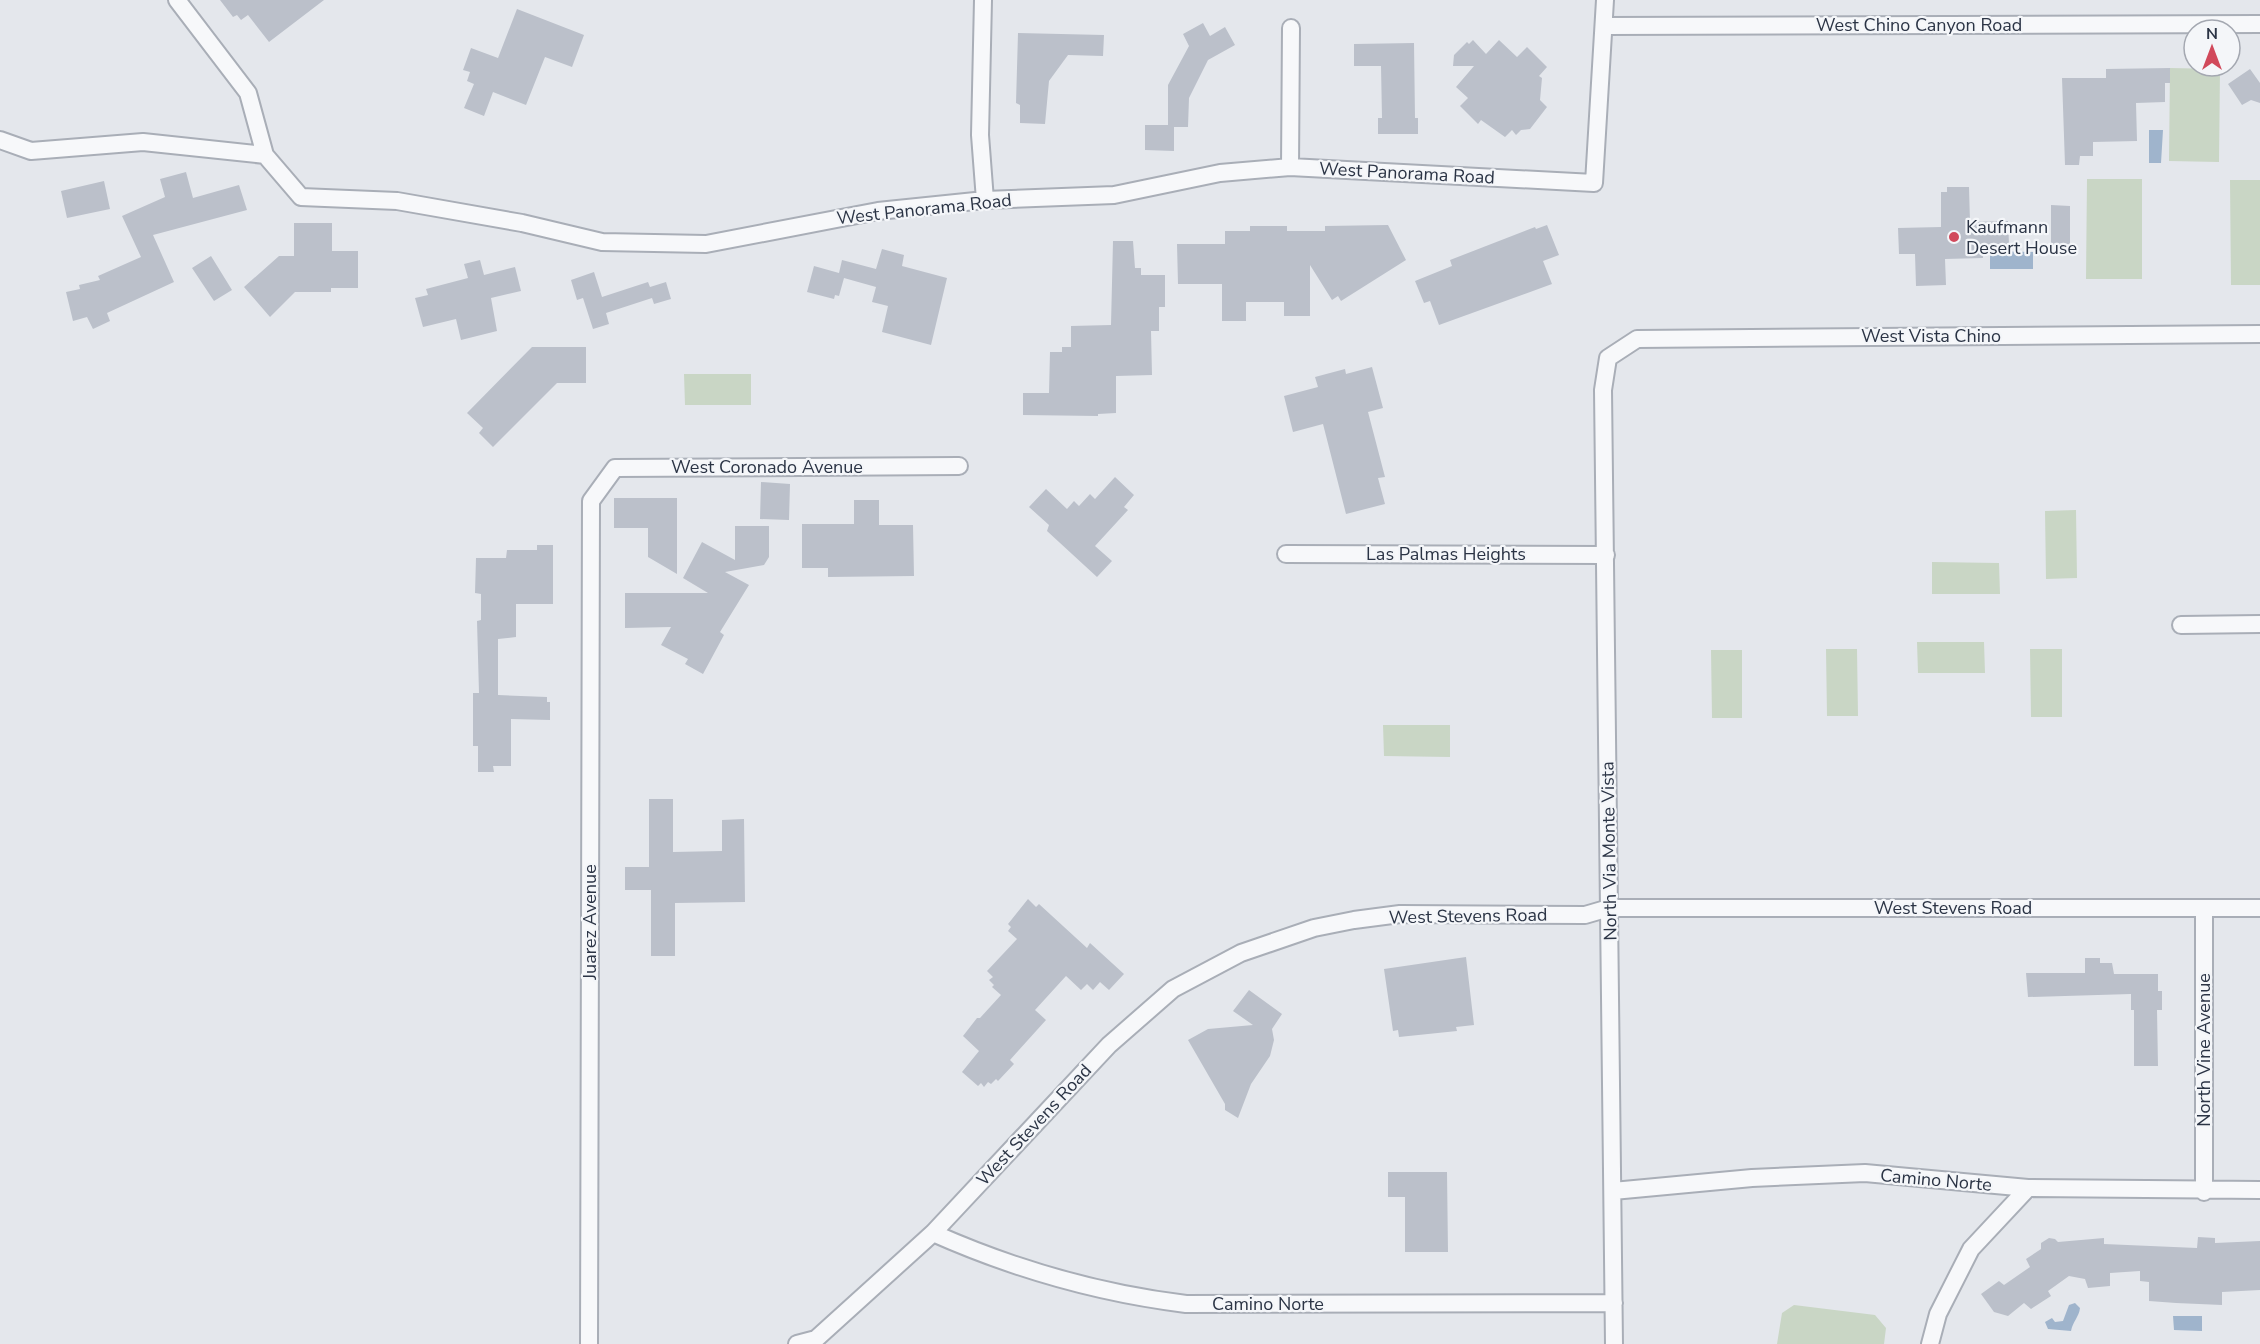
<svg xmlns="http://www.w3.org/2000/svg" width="2260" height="1344" viewBox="0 0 2260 1344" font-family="'Nunito Sans',sans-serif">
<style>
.green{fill:#c9d6c5}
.water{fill:#9fb4cc}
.building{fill:#bbc0ca}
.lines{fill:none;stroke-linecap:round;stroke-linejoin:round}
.minor-casing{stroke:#a9aeb7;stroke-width:20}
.minor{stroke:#f7f8fa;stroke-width:16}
.poi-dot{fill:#d1495b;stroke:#f4f6f9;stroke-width:2}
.labels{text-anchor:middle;stroke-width:4.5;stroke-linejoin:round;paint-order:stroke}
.street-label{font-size:18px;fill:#2b3445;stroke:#f4f6f9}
.poi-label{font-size:18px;fill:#2b3445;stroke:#f4f6f9;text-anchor:start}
</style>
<rect width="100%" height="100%" fill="#e4e7ec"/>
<!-- green -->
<path class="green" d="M2170,68L2220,69L2219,162L2169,161Z
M2087,179H2142V279H2086Z
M2230,180H2260V285H2231Z
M684,374H751V405H685Z
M2076,510L2077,578L2046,579L2045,511Z
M1932,562L1999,563L2000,594H1932Z
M1917,642H1984L1985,673H1918Z
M1826,649H1857L1858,716H1827Z
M2030,649H2062V717H2031Z
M1711,650H1742V718H1712Z
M1383,725H1450V757L1384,756Z
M1794,1305L1875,1315L1886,1328L1884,1344H1777L1782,1313Z"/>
<!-- water -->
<path class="water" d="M2149,130H2163L2161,163H2149Z
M1990,251L2033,252V269H1990Z
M2075,1303L2080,1308C2079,1317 2073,1321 2071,1331L2048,1329L2045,1322L2052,1318L2055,1322L2063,1321L2069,1305Z
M2173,1316H2202V1331L2174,1330Z"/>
<!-- building -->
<path class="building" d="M220,0H324L269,42L248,15L241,20L237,15L233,17Z
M517,9L584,35L572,67L545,57L526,105L493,92L484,116L464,108L474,84L467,81L470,72L463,70L471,48L498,58Z
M1203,23L1210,36L1225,27L1235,45L1208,60L1189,98L1188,127H1174V151L1145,150V125H1168V85L1189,46L1183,34Z
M1018,33L1104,35L1103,56L1068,55L1049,81L1045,124L1020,123V105L1016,103Z
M1473,40L1486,54L1499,40L1517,57L1527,47L1547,67L1539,76L1542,78L1540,100L1547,107L1530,129L1521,130L1516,135L1512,130L1505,137L1481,120L1478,124L1460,106L1468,98L1456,87L1474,66H1453L1454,55L1467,42L1469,44Z
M1414,43L1415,118H1418V134H1378V118H1382L1381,66H1354V44Z
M2170,68V83H2165V102L2136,103L2137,141L2093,142V156H2080L2079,165H2065L2062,78H2106V69Z
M2250,69L2260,83V103L2251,100L2242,105L2228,84Z
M186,172L193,198L239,185L247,210L153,235L174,282L107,313L110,321L93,329L87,317L73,321L66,292L80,289L79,285L100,280L98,276L141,257L122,216L165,197L160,179Z
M104,181L110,209L67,218L61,191Z
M1947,187H1969L1970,222L2008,221L2009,244L1982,245L1983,258L1945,259L1946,285L1916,286L1915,254H1899L1898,228L1941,227V192H1947Z
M2051,205L2070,206V252H2051Z
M294,223H332V251H358V288H331V292H295L270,317L244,287L279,256H294Z
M1388,225L1406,260L1341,301L1338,296L1332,300L1310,265V316H1284V302H1246V321H1222V284H1178L1177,244H1225V231H1250V226H1287V231H1325V226Z
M1547,225L1559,255L1543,261L1552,284L1439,325L1430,301L1424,303L1415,281L1452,266L1450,260L1535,227L1536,229Z
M1113,241H1133L1135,268H1141V275H1165V307H1159V331H1151L1152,375L1116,376V413L1098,414V416L1023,415V393H1049L1050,352H1062V347H1071V326L1111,325Z
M882,249L904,255L902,266L947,278L931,345L882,332L888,306L872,302L876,287L844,278L839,296L835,295L834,299L807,292L814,266L839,273L842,260L876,269Z
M211,256L232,290L214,301L192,268Z
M480,260L484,275L515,267L521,291L491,298L497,331L461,340L456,319L423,327L415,298L428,295L426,289L468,278L464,264Z
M594,272L602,297L648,282L650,287L666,282L671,299L654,304L652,298L606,313L609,324L593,329L583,298L577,300L571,280Z
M532,347H586V383H557L493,447L479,433L483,428L467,413Z
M1372,367L1383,408L1368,412L1385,477L1378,478L1385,504L1346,514L1323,424L1293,432L1284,396L1318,387L1315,377L1345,369L1346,374Z
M1115,477L1134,495L1124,507L1128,510L1095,546L1112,561L1097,577L1047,531L1049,525L1029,507L1046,489L1067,509L1074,501L1079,506L1090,494L1095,499Z
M761,482L790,484L789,520L760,519Z
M614,498H677V574L648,557V528H614Z
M854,500H879V525H913L914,576L828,577V568H802V524H854Z
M735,526H769V557L764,565L725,572L749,585L720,632L724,635L703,674L685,664L688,659L661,645L671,627L625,628V593H708L683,578L702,542L735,560Z
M537,545H553V604H516V637L498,639V695L547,697V702H550V720L511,719V766H493L494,772H478V746H473V693H479L477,621L481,620V594L475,593L476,558H506L507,550H537Z
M649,799H673V852L722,851V820L744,819L745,902L675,903V956H651V890H625V867H649Z
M1028,899L1036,907L1039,904L1087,948L1090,943L1124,974L1109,990L1100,982L1093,990L1087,984L1081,990L1066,976L1035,1010L1046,1020L1010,1060L1014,1064L998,1081L996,1079L991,1084L988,1082L984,1087L981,1083L978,1086L962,1072L979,1051L963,1036L977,1018H980L1001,995L992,987L994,985L989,980L993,977L987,971L1017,939L1008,931L1011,927L1008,924Z
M1466,957L1474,1025L1456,1027L1457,1031L1399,1037L1398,1030L1393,1031L1384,969Z
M2085,958H2100V963H2112L2114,974H2158V991H2162V1010H2157L2158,1066H2134V1010H2131V994L2028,997L2026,973H2085Z
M1249,990L1282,1014L1272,1029L1274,1040L1270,1056L1251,1084L1238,1118L1225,1110V1104L1188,1040L1208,1029L1253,1025L1233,1011Z
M1388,1172H1447L1448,1252H1405V1197H1388Z
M2198,1237L2215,1238V1243L2260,1241V1290L2222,1292V1305L2176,1303L2149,1301V1282L2140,1281V1271L2110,1273V1286L2088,1288L2085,1279L2069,1276L2048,1291L2051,1296L2031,1309L2024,1303L2008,1316L1994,1312L1981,1294L1999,1281L2004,1285L2030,1267L2026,1259L2041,1249V1243L2049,1238L2055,1239L2058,1242L2104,1238V1244L2197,1248Z"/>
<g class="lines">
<defs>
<path id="minor" d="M177,0L248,93L265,155L301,197L397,201L522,223L602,242L706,244L878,211L985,200L1114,195L1220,173L1290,167L1594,183L1605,0
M983,0L980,135L985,200
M1604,26L2260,24
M0,140L31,151L143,142L265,155
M1290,167L1291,28
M1286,554L1606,555
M2181,625L2260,624
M2204,908V1192
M1613,1191L1752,1178L1865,1173L2028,1188L2260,1190
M933,1233C1014,1269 1097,1293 1186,1304L1614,1303
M589,1344L591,501L615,468L959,466
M797,1344L816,1339L933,1233L1109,1045L1173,989L1241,953L1314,928L1354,920L1400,914L1585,915L1609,908H2260
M1614,1344L1603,390L1608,358L1637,339L2260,334
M1930,1344L1938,1314L1971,1249L2028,1188"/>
</defs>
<!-- minor casing -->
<use href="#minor" class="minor-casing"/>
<!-- minor -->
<use href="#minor" class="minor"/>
</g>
<!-- markers -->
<circle class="poi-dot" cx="1954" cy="237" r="6"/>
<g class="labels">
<!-- street labels -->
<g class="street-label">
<text x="1919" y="31">West Chino Canyon Road</text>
<text transform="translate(1407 173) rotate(3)" y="6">West Panorama Road</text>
<text transform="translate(924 209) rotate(-6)" y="6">West Panorama Road</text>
<text x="1931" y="342">West Vista Chino</text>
<text x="767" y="473">West Coronado Avenue</text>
<text x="1446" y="560">Las Palmas Heights</text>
<text transform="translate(1609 851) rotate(-91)" y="6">North Via Monte Vista</text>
<text x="1953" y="914">West Stevens Road</text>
<text transform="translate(1468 916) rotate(-1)" y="6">West Stevens Road</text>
<text transform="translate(590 922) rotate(-90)" y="6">Juarez Avenue</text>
<text transform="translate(2204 1050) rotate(-90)" y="6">North Vine Avenue</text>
<text transform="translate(1034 1125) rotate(-47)" y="6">West Stevens Road</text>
<text transform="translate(1936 1180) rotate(5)" y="6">Camino Norte</text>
<text x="1268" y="1310">Camino Norte</text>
</g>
<!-- poi labels -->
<g class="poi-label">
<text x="1966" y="233">Kaufmann<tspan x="1966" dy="21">Desert House</tspan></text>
</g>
</g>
<!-- north arrow -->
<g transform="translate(2212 48)"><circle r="28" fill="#f4f6f9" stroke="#a4a8b1" stroke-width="1.5"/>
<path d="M0-4.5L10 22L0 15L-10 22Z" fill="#d1495b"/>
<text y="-9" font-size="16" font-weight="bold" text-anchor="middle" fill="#2b3445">N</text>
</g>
</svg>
